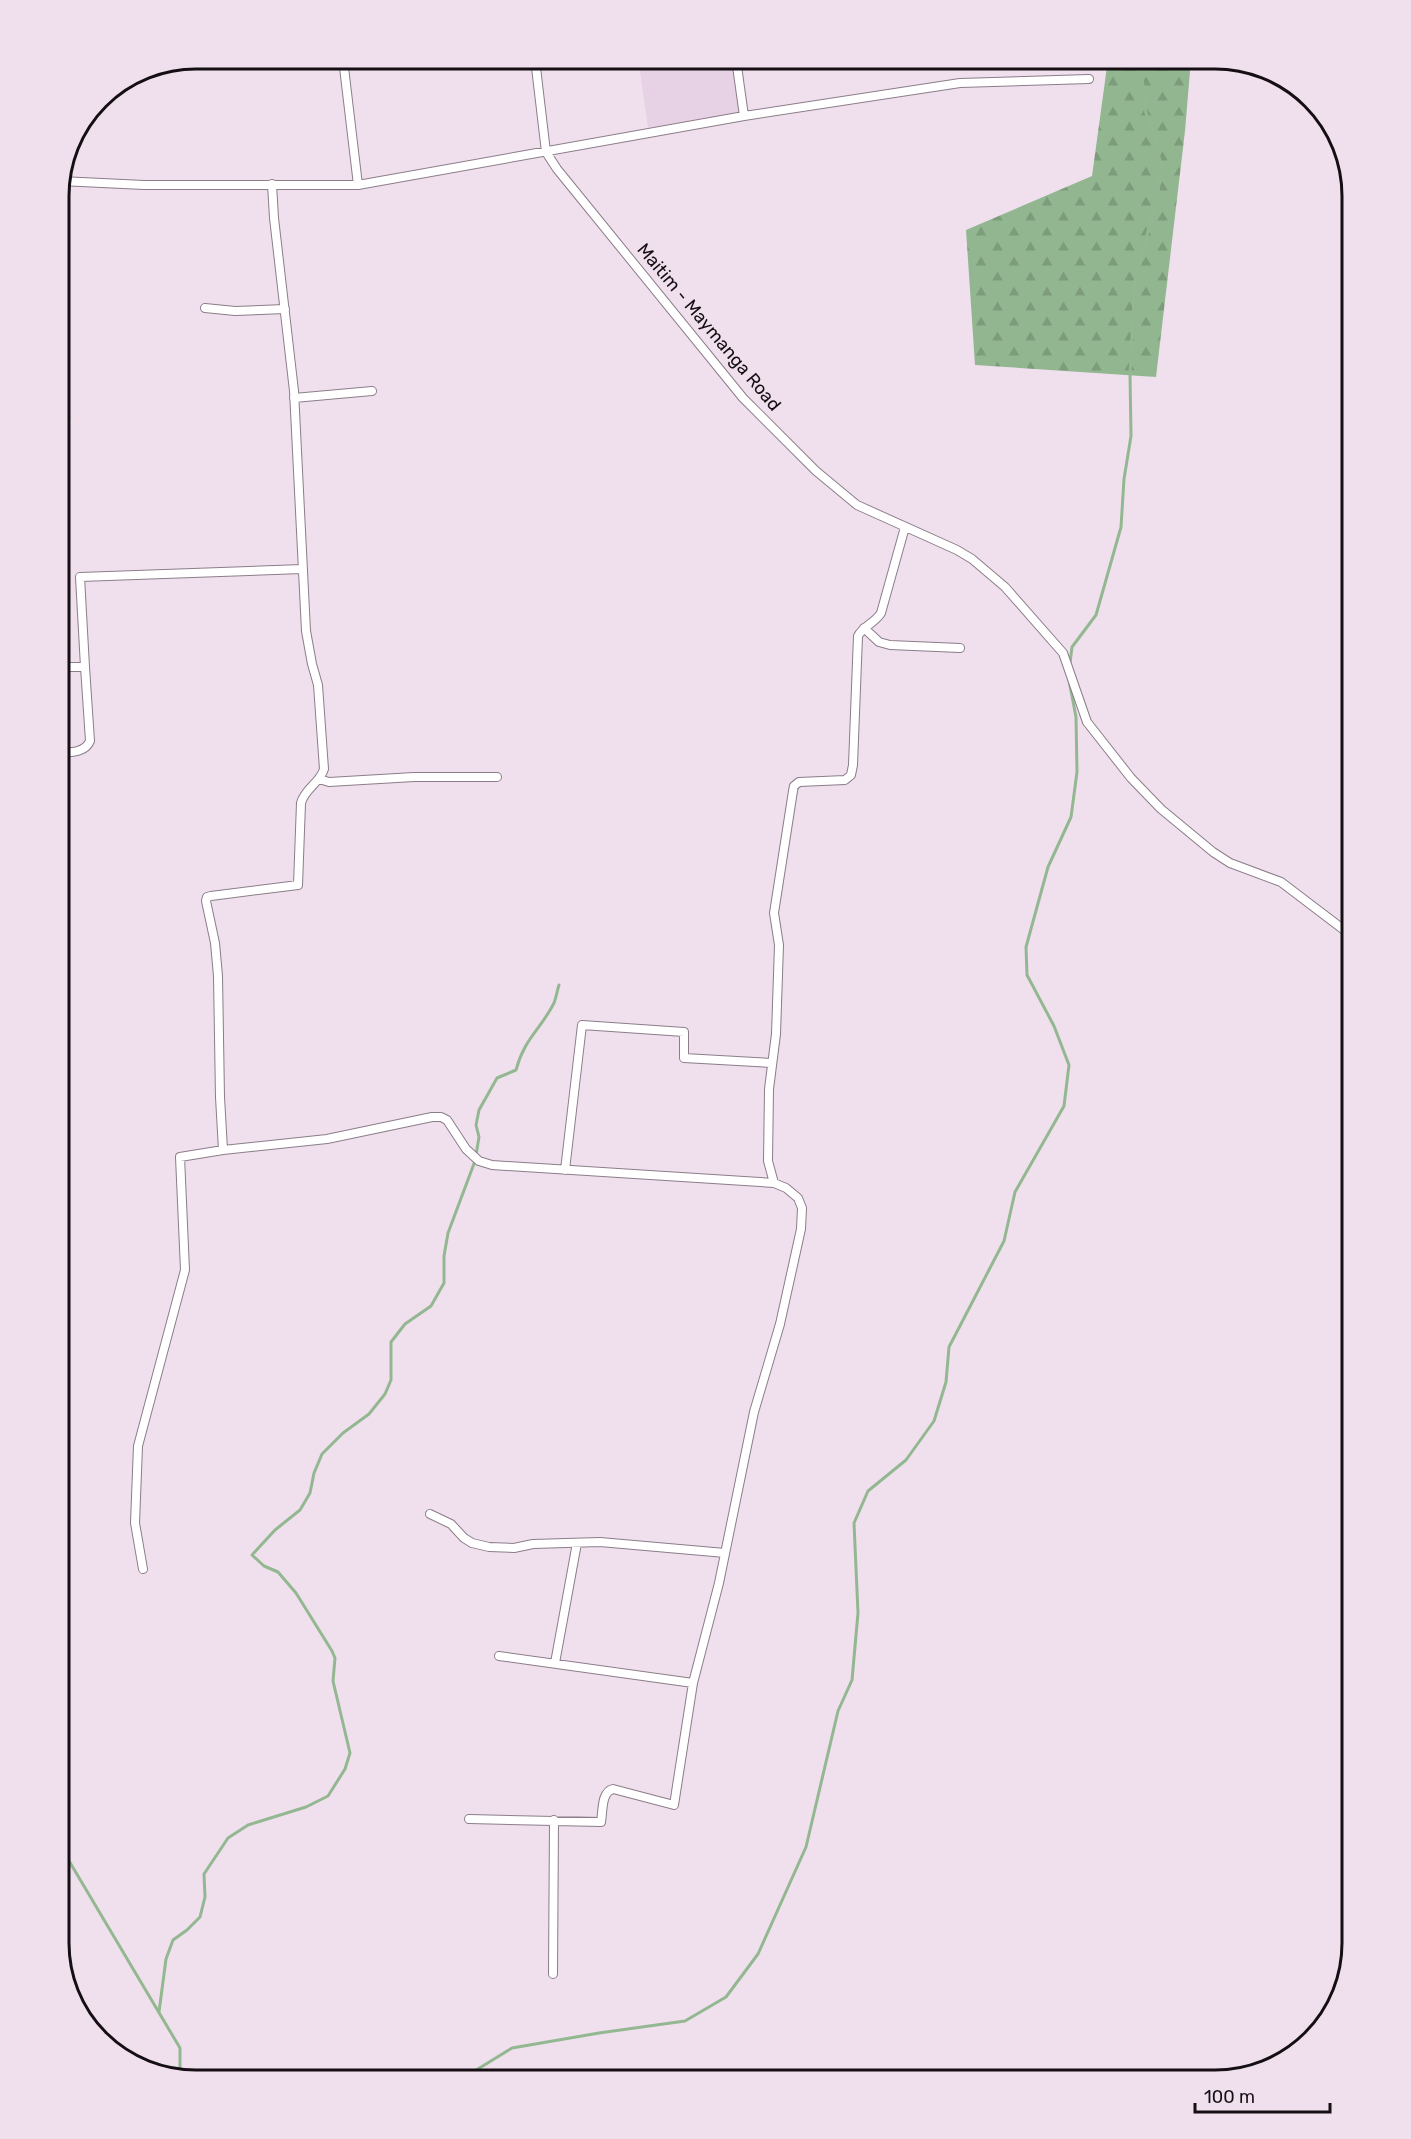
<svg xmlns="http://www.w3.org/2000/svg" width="1411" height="2139" viewBox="0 0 1411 2139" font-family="Rubik,sans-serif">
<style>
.built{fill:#e7d1e4}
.forest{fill:url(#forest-firs)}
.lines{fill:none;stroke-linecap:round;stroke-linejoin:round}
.stream{stroke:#93b891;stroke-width:3}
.street-casing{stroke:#8b7d89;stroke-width:10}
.street{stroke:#fff;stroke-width:8}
.labels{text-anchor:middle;stroke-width:4.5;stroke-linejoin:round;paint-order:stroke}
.street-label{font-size:18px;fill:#150f14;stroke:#f0e0ee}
.rim{fill:none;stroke:#150f14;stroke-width:3}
</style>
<defs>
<pattern id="forest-firs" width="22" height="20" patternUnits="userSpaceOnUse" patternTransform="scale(1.5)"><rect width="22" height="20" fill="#92b790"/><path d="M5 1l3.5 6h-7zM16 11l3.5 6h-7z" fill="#7d9c7b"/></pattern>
</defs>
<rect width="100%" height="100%" fill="#f0e0ee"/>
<!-- built -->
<path class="built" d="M638,59H734L743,112L648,128Z"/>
<!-- forest -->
<path class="forest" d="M1108,59H1191L1185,131L1156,377L975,365L966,230L1092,176Z"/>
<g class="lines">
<!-- stream -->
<path class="stream" d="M59,455L62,452L69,417
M1070,663L1072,647L1096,615L1121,527L1124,479L1131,436L1130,374L1135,281L1158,193L1161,166L1155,138L1146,113L1141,68L1142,59
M476,1155L479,1137L476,1125L479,1110L497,1078L516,1070C524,1039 541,1029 554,1003C556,998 557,991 559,985
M59,1844L180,2048V2078
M159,2012L166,1959L173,1940L187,1930L200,1917L205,1897L204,1874L228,1838L248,1825L306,1807L328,1796L345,1769L350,1753L333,1681L335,1658L332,1651L296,1593L278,1572L264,1566L252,1555L275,1530L300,1510L310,1493L314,1473L322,1454L343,1433L369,1414L385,1394L391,1380V1342L405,1324L431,1306L444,1283V1256L448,1233L475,1161
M460,2080L512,2048L599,2033L685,2021L726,1997L758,1954L806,1847L838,1711L852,1680L858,1613L854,1523L868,1491L906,1460L934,1421L946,1382L949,1347L1004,1241L1015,1192L1064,1106L1069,1065L1054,1026L1027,975L1026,947L1048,867L1071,817L1077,772L1076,717L1068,675"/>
<defs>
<path id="street" d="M343,59L358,185
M535,59L546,152L557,169L743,398L816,471L857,505L957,550L972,559L1005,587L1063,653L1087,722L1131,778L1161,809L1213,852L1230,863L1281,882L1352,936
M736,59L744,116
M60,181L144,185H358L744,116L960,83L1089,79
M205,308L235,311L285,309
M294,398L372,391
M864,628L879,642L890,645L960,648
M62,667H85L80,577L302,569
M59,753C70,752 85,753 90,741L85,667
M319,779L329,782L414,777H497
M223,1150L327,1139L432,1117H441L447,1120L466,1149L479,1161L492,1165L774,1183L786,1188L798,1198L802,1208L801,1229L780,1324L754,1412L719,1583L693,1683L674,1805L613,1789C601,1792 603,1811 601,1822L469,1819
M565,1170L582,1025L684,1032V1058L772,1063
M774,1183L768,1161L769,1089L776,1034L779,945L774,913L793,791L794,786L799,782L845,780L851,775L853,765L858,636C863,626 875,623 881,613L905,527
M430,1514L451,1524L464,1538L472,1543L489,1547L514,1548L533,1544L600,1542L725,1553
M143,1569L135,1523L138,1446L185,1270L180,1157L223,1150L220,1097L218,976L215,943L206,901L207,897L211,896L298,885L301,803C305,788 320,783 324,769L318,685L312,664L306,631L294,391L274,218L272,184
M499,1656L693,1683
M555,1663L577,1543
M553,1974L554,1820"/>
</defs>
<!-- street casing -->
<use href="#street" class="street-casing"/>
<!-- street -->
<use href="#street" class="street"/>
</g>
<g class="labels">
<!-- street labels -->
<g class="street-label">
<text transform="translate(709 327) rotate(50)" y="6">Maitim - Maymanga Road</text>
</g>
</g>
<!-- crop -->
<path d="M0 0H1411V2139H0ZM196 69H1215A127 127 0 0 1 1342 196V1943A127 127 0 0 1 1215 2070H196A127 127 0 0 1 69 1943V196A127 127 0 0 1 196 69Z" fill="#f0e0ee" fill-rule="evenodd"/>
<path class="rim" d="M196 69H1215A127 127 0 0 1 1342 196V1943A127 127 0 0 1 1215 2070H196A127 127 0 0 1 69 1943V196A127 127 0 0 1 196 69Z"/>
<!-- scale -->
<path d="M1195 2103v9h135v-9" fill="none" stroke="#150f14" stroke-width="3"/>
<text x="1204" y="2103" font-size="18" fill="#150f14" stroke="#f0e0ee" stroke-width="4.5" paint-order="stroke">100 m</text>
</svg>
